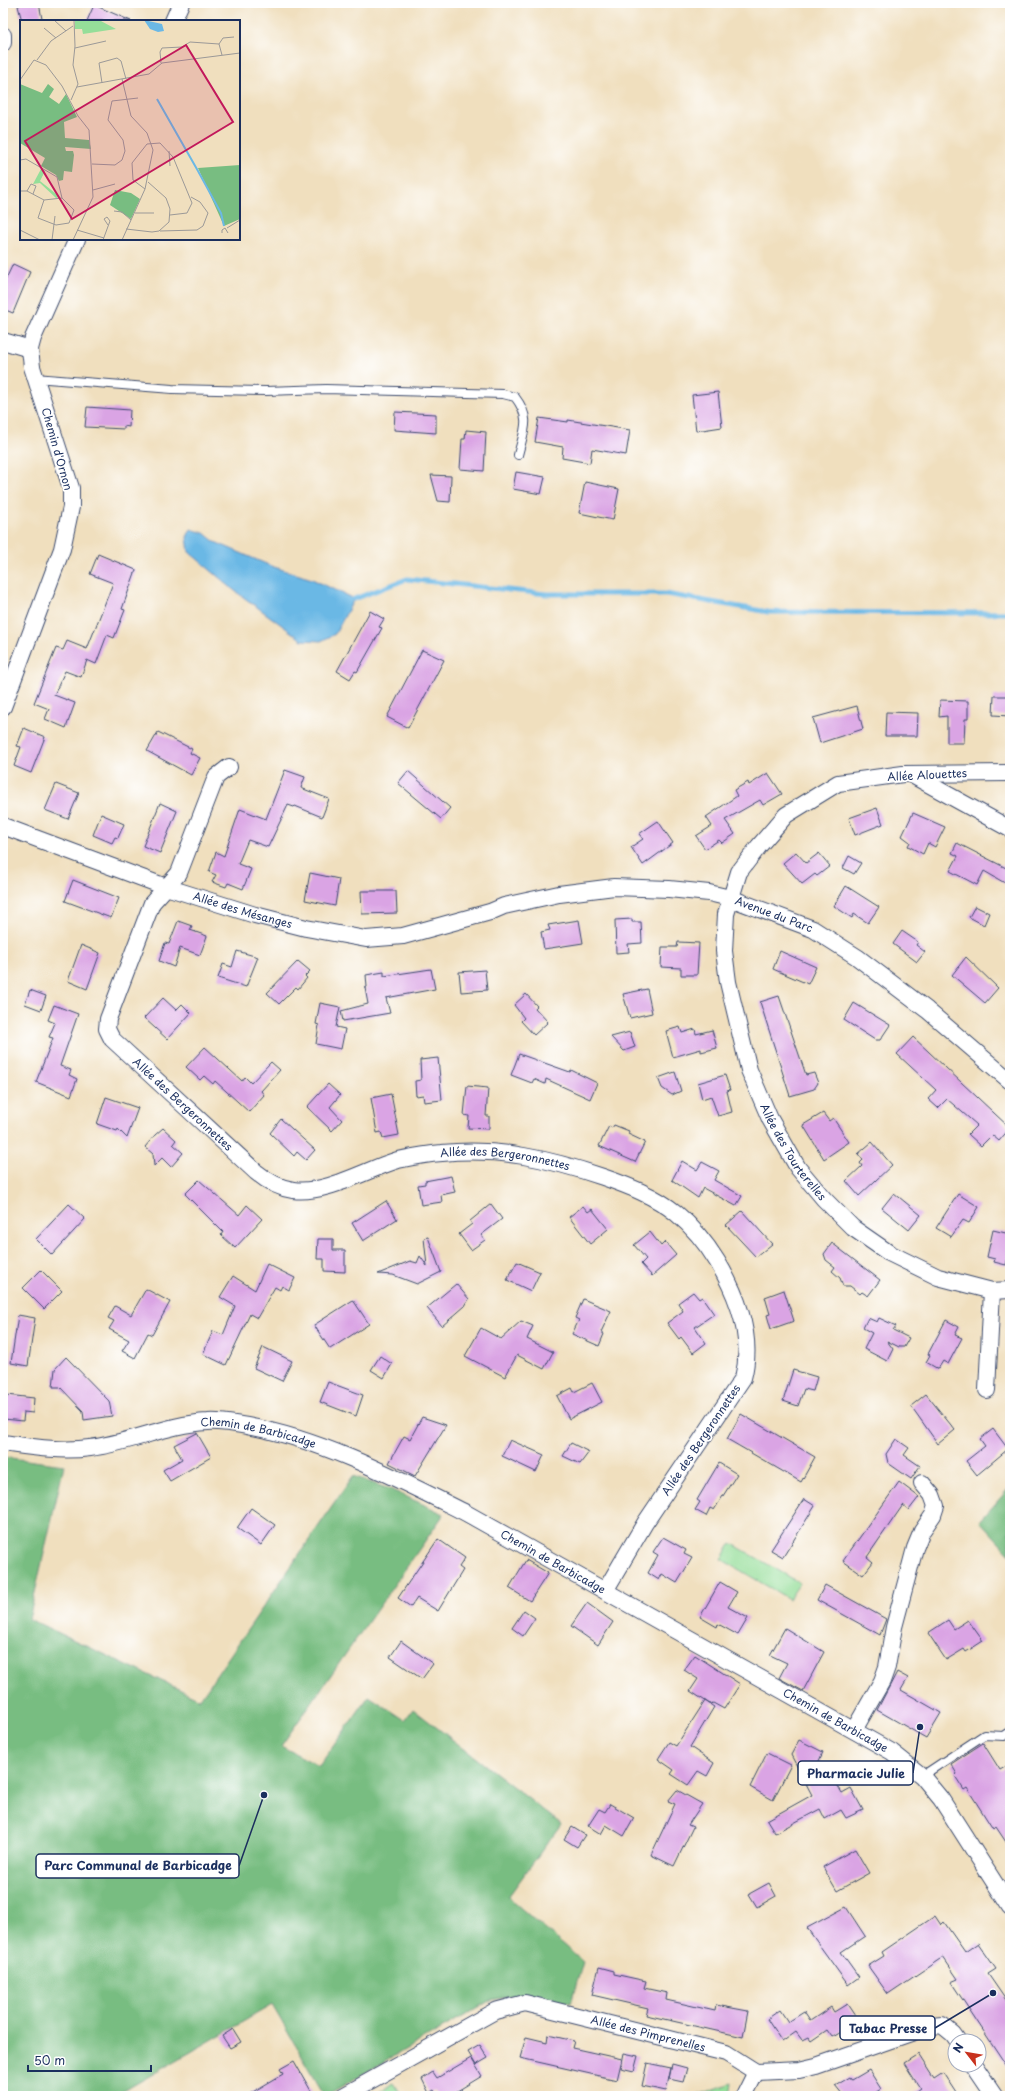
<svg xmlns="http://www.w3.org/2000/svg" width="1013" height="2099" viewBox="0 0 1013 2099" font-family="'Playpen Sans',sans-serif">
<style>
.green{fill:#95de99;stroke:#58867c}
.forest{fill:#78bd81;stroke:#4a7670}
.water{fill:#6bb8e5;stroke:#4374a2}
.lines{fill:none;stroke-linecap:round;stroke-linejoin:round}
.stream{stroke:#6bb8e5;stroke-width:5}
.building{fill:#daa4e4}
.service-casing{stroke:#3b496c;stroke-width:10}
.minor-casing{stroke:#3b496c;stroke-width:18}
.service{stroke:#fff;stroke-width:8}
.minor{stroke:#fff;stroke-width:16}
.labels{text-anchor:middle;stroke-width:3.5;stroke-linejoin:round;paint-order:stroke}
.street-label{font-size:11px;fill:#1b2f5e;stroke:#fff}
.inset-river{fill:none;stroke:#6bb8e5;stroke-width:2}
.inset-road{fill:none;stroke:#9b9998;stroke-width:1}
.view{fill:#c2185b;fill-opacity:0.15;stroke:#c2185b;stroke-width:2}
.inset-edge{fill:none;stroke:#1b2f5e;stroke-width:2}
.leader{fill:none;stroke:#1b2f5e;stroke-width:1.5}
.callout-dot{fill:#1b2f5e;stroke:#fff;stroke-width:1.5}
.callout{fill:#fff;stroke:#1b2f5e;stroke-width:1.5}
.callout-label{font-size:12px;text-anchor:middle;font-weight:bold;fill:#1b2f5e}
</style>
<rect width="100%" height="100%" fill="#fff"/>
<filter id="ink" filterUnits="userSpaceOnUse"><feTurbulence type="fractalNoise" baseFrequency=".025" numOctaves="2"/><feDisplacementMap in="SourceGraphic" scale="8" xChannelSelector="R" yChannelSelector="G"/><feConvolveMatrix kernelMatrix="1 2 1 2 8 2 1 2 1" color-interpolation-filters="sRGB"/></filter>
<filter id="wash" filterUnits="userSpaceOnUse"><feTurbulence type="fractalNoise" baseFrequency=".012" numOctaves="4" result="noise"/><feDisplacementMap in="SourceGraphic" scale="16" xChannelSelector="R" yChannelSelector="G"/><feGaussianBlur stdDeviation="0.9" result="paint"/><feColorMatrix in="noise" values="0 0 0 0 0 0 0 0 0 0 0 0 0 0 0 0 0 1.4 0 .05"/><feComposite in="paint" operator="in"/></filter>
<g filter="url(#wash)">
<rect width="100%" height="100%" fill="#f0dfbe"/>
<!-- green -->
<path class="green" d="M731,1543L800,1583L789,1599L721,1559Z
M393,2083L401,2096H373Z
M731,2083L729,2096H696Z"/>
<!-- forest -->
<path class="forest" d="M3,1457L64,1465L29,1619L200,1699L353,1476L392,1490L444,1514L281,1746L319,1766L369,1696L405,1720L413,1709L561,1824L508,1897L583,1962L571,2002L524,1994L491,2000L325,2096L272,2005L115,2096H3Z
M1010,1487V1554L980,1521Z"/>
<!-- water -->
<path class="water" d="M191,529L204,533L215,542L271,566L312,579L354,599L335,634L321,641L302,640L235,591L189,552L187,537Z"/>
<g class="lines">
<!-- stream -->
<path class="stream" d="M354,599L407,579L546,594H666L768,612L1010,613"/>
</g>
<g id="blocks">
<!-- building -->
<path class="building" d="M24,3H39L42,19L22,21L18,6Z
M94,5L131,21H87Z
M13,264L30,272L13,313L3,309V285Z
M718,392L722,427L696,431L692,395Z
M87,407L130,410L129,427L124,426V429L85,427Z
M395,412L436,414V433L394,430Z
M539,418L568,422V420L630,430L626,455L592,449L590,463L562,458L563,447L535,442Z
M466,430L486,432L484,471L460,469L462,439H465Z
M516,472L545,477L541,494L513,489Z
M431,475L451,476L450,502L438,501Z
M585,482L619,489L613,520L579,513Z
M98,554L136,570L122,609L125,610L114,638L107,635L96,664L87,660L81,677L65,671L54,695L75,703L66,728L45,719L49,709L34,703L56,648L63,650L67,641L87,649L113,583L90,574Z
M370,611L384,619L379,627L382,628L357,672L355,671L350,679L337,671Z
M422,650L444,660L408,728L387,717Z
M994,696H1010V716L993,715Z
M940,700L968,701V719H965L964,743H947V716L939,717Z
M857,706L863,729L820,743L813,718Z
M886,712L918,713L917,736H885Z
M24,728L45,737L31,773L14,766L21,747L17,746Z
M158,732L192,749L190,753L200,758L191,775L147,751Z
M285,770L305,777L301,788L329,799L322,817L295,806L294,807L288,805L268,847L248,840L238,864L251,869L243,889L228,883L226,887L212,882L216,875L209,872L216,852L224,856L240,809L266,819Z
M408,771L450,808L441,819L398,783Z
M768,773L782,794L763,805L760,800L725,820L735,834L722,843L719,840L705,849L696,836L712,826L706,817L737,796L734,790L748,782L749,785Z
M56,784L79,793L68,819L45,810Z
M160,803L177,811L160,853L143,846Z
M877,808L883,824L855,835L849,818Z
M913,813L945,827L935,847L928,843L923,854L908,846L910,842L902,836Z
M101,814L124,824L118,838L115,837L112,843L93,835Z
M658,821L673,843L643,865L631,847L643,839L639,834Z
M957,843L1010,870V886L984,871L977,885L950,871L958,856L952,853Z
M796,852L806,863L819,853L830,866L817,876L815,874L802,884L783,863Z
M849,856L861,863L854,874L843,868Z
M310,873L339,879L335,906L305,900Z
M73,880L119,898L111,918L65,901Z
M846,886L879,907L868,923L854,914L852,918L834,906Z
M361,891H396L397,913L362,914Z
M975,906L989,913L984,925L969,917Z
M632,919V922H641L642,943L628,944L629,952L616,953L615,920Z
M579,920L583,943L544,949L541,932L550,930L548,925Z
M178,921L192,926L190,930L207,936L200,955L180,948L174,967L159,961L165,943L169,944Z
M902,931L918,942L916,945L925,952L917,962L893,944Z
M678,942L699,943L697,975H681V968L661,967L662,947H677Z
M81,945L100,953L87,989L68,981Z
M237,951L258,957L246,987L218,978L223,964L232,967Z
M780,951L816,967L808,984L773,969Z
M966,957L998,988L985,1003L952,975Z
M298,961L310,971L305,976L307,978L298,989L296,987L279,1004L267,993Z
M431,969L435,989L386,998L390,1013L343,1021L341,1011L368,1004L365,988L367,987L366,975L384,972V976Z
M485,970L487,990L461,992L459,972Z
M647,989L652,1013L630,1018L623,994Z
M30,990L46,996L41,1010L25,1004Z
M526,994L537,1006L535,1008L548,1022L534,1035L521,1021L524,1018L514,1005Z
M779,996L806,1075L814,1073L818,1083L814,1089L790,1096L760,1002Z
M163,998L176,1010L182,1004L191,1013L167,1039L144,1018Z
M320,1003L340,1007L336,1027L345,1029L341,1049L316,1044L319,1025L316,1024Z
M854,1003L890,1025L880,1040H875L844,1020Z
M54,1005L78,1014L60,1066L71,1070L69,1075L77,1079L71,1096L36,1082L53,1038L49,1037L55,1023L48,1020Z
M680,1027L682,1033L695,1029L696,1034L712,1030L717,1048L701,1052V1049L673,1057L666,1031Z
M630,1032L635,1047L624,1051L611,1037Z
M913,1037L1010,1128L999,1141L992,1135L981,1146L968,1134L977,1125L947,1099L938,1108L928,1099L936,1090L897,1054Z
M205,1047L242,1081L245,1077L251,1083L271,1062L280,1070L261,1091L264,1095L249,1112L215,1081L213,1084L204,1076L200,1080L186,1067Z
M519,1054L570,1072L571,1070L597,1083L590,1099L546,1079L545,1084L534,1079L532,1083L511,1075Z
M438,1058L442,1100L424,1102L423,1095L416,1096L415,1081L421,1080L420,1060Z
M675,1072L681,1091L672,1095L662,1088L658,1078Z
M725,1075L730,1090L727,1091L732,1112L718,1116L711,1096L702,1099L698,1083Z
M328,1084L340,1095L330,1107L342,1120L332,1131L307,1107Z
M467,1086L488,1088L486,1116H489V1129L468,1128L469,1116L464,1115Z
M391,1094L399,1135L383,1138L381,1132L377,1133L371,1098Z
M106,1097L138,1108L127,1138L118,1129L117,1131L97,1124Z
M823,1113L829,1121L833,1118L849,1142L824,1159L803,1125Z
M281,1119L315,1150L306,1160L297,1152L294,1156L270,1133Z
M614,1125L629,1131L628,1134L645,1142L635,1162L599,1146L609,1126L612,1128Z
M163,1128L176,1140L173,1144L183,1153L171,1167L162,1158L154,1166L153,1154L145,1147L155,1135Z
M872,1142L892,1165L859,1196L846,1181L862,1166L860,1163L863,1160L858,1154Z
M682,1161L697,1170L702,1162L719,1171L714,1180L742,1196L736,1206L703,1188L698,1198L672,1180Z
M451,1176L455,1192L441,1195L442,1202L421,1205L418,1185L425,1184V1181Z
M199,1180L239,1215L247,1205L262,1219L235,1248L221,1235L223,1232L185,1194Z
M894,1193L921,1215L909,1230L882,1208Z
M958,1194L979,1207L969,1223L963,1220L951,1237L936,1228Z
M386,1201L397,1219L363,1241L352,1223Z
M69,1204L85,1219L52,1255L36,1239Z
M491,1204L502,1219L481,1235L485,1240L471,1250L459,1234L472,1224L470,1221Z
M583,1206L588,1212L592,1209L608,1229L590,1244L569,1217Z
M742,1211L772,1244L756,1257L726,1225Z
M993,1230L1010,1234V1250L1006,1265L994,1262L995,1259L987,1257Z
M650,1232L661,1246L665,1242L676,1255L652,1276L641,1264L646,1259L634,1245Z
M428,1237L441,1272L417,1284L393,1275L378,1274L410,1261L417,1263L420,1256L427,1266L424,1238Z
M318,1239H333V1250H345V1272L324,1271V1259H317Z
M832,1243L880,1280L868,1296L862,1292L860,1294L850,1286H843L840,1278L832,1271L835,1267L826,1260L824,1254Z
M517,1262L540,1272L531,1291L507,1280Z
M267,1264L295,1278L289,1290L282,1286L280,1290L275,1287L257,1318L250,1314L226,1365L203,1354L213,1331L223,1335L235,1306L220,1297L233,1276L255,1290Z
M41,1270L62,1291L44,1309L23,1288Z
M456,1284L469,1299L465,1306L442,1326L427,1308Z
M146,1289L170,1302L152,1335L148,1333L135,1358L122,1351L129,1340L109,1329L114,1321L108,1318L115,1306L131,1315Z
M784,1290L794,1321L771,1329L767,1315L770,1314L765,1297Z
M693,1292L699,1299L702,1297L714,1314L695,1327L706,1343L693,1353L681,1337L679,1339L667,1323L683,1311L678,1303Z
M583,1299L611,1311L601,1332L604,1334L599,1346L572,1334L579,1320L575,1318Z
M353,1300L369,1324L330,1349L314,1325Z
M18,1315L35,1318L28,1366L11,1363Z
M868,1318L877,1322L879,1318L896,1326L893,1330L909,1338L904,1347H899L887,1341L893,1349L887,1361L864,1349L872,1333L863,1328Z
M946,1320L959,1327L955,1335L962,1338L948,1364L943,1361L938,1369L926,1362L930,1355L928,1354Z
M521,1321L533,1326L527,1339L553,1352L544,1369L517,1355L505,1377L465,1356L481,1328L501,1339Z
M263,1347L292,1361L282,1381L254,1368Z
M380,1356L392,1364L384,1378L371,1370Z
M66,1357L109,1401L112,1416L84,1420L83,1411L60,1387H53L55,1369Z
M793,1370L817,1377L813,1391L804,1389L798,1406L783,1401Z
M328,1382L363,1395L356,1416L320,1402Z
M592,1383L602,1402L569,1419L557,1396L572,1388L574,1392Z
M926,1394L955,1430L938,1444L911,1406Z
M7,1395L34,1398L33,1413L24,1412L23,1421L4,1419Z
M741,1414L815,1457L801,1482L727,1439Z
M422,1417L446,1425L415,1476L389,1463L404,1436L410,1439Z
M993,1429L1008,1449L977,1475L966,1461L985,1446L980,1439Z
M197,1433L211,1457L170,1481L163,1470L182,1459L174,1445Z
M896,1439L909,1448L904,1455L920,1466L911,1479L888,1463L886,1454Z
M510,1440L544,1455L536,1472L502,1456Z
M571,1443L589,1452L580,1464L563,1456Z
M719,1463L737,1474L714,1510L710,1508L706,1516L695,1510L700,1502L697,1500Z
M899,1482L919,1497L909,1510L903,1505L887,1528L867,1557L873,1562L863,1575L843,1561Z
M804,1499L815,1506L783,1557L771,1550Z
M251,1508L275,1525L261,1545L237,1528Z
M663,1537L686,1550L684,1554L692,1558L677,1583L662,1574L659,1580L648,1573L658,1555L653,1552Z
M438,1539L465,1558L459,1567L463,1570L438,1611L417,1598L411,1607L398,1598Z
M526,1560L548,1573L530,1601L509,1588Z
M720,1582L737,1592L728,1607L748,1618L738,1635L718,1624L717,1627L700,1617Z
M825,1585L886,1619L880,1635L817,1600Z
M587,1603L613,1622L598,1645L571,1626Z
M524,1610L535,1618L523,1636L512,1628Z
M948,1620L954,1629L968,1620L983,1641L966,1652L964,1649L946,1660L928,1633Z
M785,1628L824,1652L803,1691L779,1678L787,1663L770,1655Z
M401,1641L433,1664L422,1679L390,1657Z
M695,1655L740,1684L724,1709L713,1703L710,1704L690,1691L698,1679L684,1670Z
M897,1672L908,1678L901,1690L941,1713L926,1738L877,1710Z
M705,1701L714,1707L690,1747L714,1763L707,1776L698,1771L688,1785L671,1774L674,1770L658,1759L669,1742L676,1746Z
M799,1740L823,1752L819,1761L831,1784L835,1781L842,1793L851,1788L863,1810L846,1818L841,1810L825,1819L820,1809L775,1833L767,1820L812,1795L791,1755Z
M983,1743L1000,1770L1010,1764V1848L996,1827L993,1829L967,1788L964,1790L955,1776L957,1774L951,1764Z
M767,1753L791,1765L773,1800L750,1787Z
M677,1790L702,1804L688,1825L693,1827L674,1866L651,1855L675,1804L668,1801Z
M610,1804L634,1818L624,1836L606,1825L601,1834L588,1826L599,1809L605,1812Z
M572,1827L585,1835L577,1847L564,1839Z
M855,1849L869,1873L837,1891L823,1867Z
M769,1883L776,1896L757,1907L749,1894Z
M846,1907L865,1936L841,1952L859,1977L848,1985L807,1928Z
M935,1916L941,1925L944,1922L965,1952L978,1943L996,1969L988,1974L1010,2006V2071L951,1982L958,1979L943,1957L888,1994L868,1966L884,1956L882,1952Z
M599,1967L614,1971V1974L646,1981L644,1988L667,1993L666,2000L715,2011L716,2005L748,2011L743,2037L646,2015L648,2008L592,1995Z
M847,2004L855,2016L852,2018L855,2023L832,2037L827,2030L811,2041L808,2037L802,2040L796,2032L782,2042L767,2019L780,2010L788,2022L804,2012L810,2021L831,2007L834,2012Z
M233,2029L241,2042L230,2048L222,2036Z
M548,2035L574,2041L572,2048L622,2059L617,2080L520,2058L526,2037L547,2042Z
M480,2045L488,2058L476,2065L468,2052Z
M624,2053L638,2056L634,2071L621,2068Z
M918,2054L934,2079L943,2073L958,2096H909L920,2088L904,2063Z
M471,2058L482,2076L449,2096H437L434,2090L429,2093L422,2079L433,2072L437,2078Z
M294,2061L311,2091L302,2096H246L283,2074L280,2069Z
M647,2063L671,2068L666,2091L642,2086Z
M672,2064L687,2068L683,2082L669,2079Z
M869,2070L881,2089L870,2096H843L835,2086L850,2077L852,2080Z"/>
</g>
</g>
<g filter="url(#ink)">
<use href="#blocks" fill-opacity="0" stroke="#3b496c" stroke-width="1"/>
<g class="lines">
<defs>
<path id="service" d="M35,378L172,389L266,391L326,389L503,394L515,397C532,419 524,430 518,455
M922,1776L984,1735L1004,1736L1010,1732"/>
<g id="minor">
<path d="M173,21L181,3"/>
<path d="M3,35V43"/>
<path d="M3,341L30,349"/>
<path d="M3,707L62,549L71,507V488L32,367L30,349L33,338L77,239"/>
<path id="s1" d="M229,767L216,777L179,873L152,903L108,1019L107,1029L112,1039L256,1172C267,1181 279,1188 293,1190C325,1195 367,1169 398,1160C412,1157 428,1154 442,1153C498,1147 550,1159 603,1177C629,1186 655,1196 676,1213C693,1227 706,1243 717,1261C738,1296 754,1337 743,1378L645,1523L605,1591"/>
<path id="s2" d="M1010,773L903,774L838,783L786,815L759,846L739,872L726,914L724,951L728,982L749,1070L770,1119L798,1168L824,1199L853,1228L889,1253L938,1277L992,1291L1010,1290"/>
<path d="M912,775L1010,829"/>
<path id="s3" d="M3,826L166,887L255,915L306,928L366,939L403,936L490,912L504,906L559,894L614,887L669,889L709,893L730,898L813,929L857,957L927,1010L1010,1081"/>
<path d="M987,1390L992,1291"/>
<path id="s4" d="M3,1443C32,1447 61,1452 90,1448C130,1443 168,1424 208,1422C221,1421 234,1424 247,1426C322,1439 398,1479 466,1513L892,1752L922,1776L941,1799L1010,1907"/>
<path d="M854,1730L882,1681L887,1667L894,1627L915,1548L922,1531L933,1515L936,1506L932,1495L922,1483"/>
<path d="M974,2065L995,2096"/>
<path id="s5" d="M343,2096L495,2011L525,2003L726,2053L756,2072L799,2070L816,2066L931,2026L942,2025L953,2034L958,2041"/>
<path d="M744,2096L756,2072"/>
</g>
</defs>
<!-- service casing -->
<use href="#service" class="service-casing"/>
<!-- minor casing -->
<use href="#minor" class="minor-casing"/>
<!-- service -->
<use href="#service" class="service"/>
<!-- minor -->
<use href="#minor" class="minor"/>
</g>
</g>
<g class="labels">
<!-- street labels -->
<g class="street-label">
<text transform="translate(57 449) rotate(74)" y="4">Chemin d'Ornon</text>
<text transform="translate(927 775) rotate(-3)" y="4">Allée Alouettes</text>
<text dy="4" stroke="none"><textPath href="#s3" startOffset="254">Allée des Mésanges</textPath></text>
<text dy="4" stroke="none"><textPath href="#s3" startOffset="799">Avenue du Parc</textPath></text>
<text dy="4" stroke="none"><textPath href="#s1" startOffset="401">Allée des Bergeronnettes</textPath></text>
<text dy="4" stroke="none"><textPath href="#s2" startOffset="604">Allée des Tourterelles</textPath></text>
<text dy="4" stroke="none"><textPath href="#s1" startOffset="761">Allée des Bergeronnettes</textPath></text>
<text dy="4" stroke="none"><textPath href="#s4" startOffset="260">Chemin de Barbicadge</textPath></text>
<text transform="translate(701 1440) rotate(-56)" y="4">Allée des Bergeronnettes</text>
<text dy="4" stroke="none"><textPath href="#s4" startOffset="584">Chemin de Barbicadge</textPath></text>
<text dy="4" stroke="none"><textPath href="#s4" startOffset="908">Chemin de Barbicadge</textPath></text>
<text dy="4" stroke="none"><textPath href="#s5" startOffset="332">Allée des Pimprenelles</textPath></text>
</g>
</g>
<!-- overview -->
<g transform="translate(20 20)">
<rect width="220" height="220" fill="#f0dfbe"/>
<path d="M55,0H79L96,9L63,14L62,9H55ZM21,149L25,151L20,161L40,177L36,178L20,163L13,164Z" fill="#95de99"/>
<path d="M0,64L22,73L28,64L34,69L29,77L39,84L46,74L57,97L44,102L45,118L69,120L71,129L45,127L46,131H53L54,135L52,152L44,151L43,160L39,161L36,155L21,146L25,138L0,123ZM220,145V199L204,206L178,148ZM95,170L111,173L120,179L111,199L90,185Z" fill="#78bd81"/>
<path d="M124,0L142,4L144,11L138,12L130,9Z" fill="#6bb8e5"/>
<path class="inset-river" d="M137,79L178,151L201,193L204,206"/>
<path class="inset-road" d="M34,0L46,11M24,8L36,18M199,24L203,18L214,17M55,28L86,21M17,40L31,21L53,6M141,43L140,32L142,28L162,27L170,22L199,24L202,35M0,60L14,40L26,45L42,66L58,96L69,110L73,177L53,220M82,63L79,43L97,38L101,41L106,59M57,67L129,54L142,43L220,33M51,80L58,64L53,45L55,26L54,0M149,131L150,146M0,140L6,139L37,157L42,178L54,190L49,203M72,144L95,145L102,140L105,131L103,120L88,100L92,81L118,78M125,169L113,160L112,143L127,124L140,123L153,137L172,183L167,193L150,195M73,170L95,164M0,171H7L24,180L18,198L36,205L49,203M7,171L11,164L16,166L13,174M24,180L42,178M94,191L102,192L111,200M115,193H134M207,208L220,200M106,209L132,212L139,211L149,202L150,189L146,178L128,162M0,210L20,220M57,210L84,218M140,211L177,210L183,206L188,193L180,182L171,177M202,213V210L205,208L208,213M32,220L35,196M83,220L90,201L87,197L84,199L88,205M102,220L125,169L133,130L127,113L111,96L102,59"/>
<path class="view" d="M166,25L213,102L52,199L5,121Z"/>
<rect width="220" height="220" class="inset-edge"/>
</g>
<!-- callouts -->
<path class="leader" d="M920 1727L913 1773M264 1795L239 1866M993 1993L935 2028"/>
<g class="callout-dot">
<circle cx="920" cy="1727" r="4"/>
<circle cx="264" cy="1795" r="4"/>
<circle cx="993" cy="1993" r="4"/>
</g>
<g class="callout">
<rect x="798" y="1761" width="115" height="24" rx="4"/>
<rect x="36" y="1854" width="203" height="24" rx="4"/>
<rect x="840" y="2016" width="95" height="24" rx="4"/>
</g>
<g class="callout-label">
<text x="856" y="1778">Pharmacie Julie</text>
<text x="138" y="1870">Parc Communal de Barbicadge</text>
<text x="888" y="2033">Tabac Presse</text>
</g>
<!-- margin -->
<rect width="1013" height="2099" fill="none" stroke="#fff" stroke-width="16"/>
<!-- north arrow -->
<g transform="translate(967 2053) rotate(301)"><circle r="19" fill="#ffffff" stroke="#a4acbf"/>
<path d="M0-3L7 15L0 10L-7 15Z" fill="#c8321e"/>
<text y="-6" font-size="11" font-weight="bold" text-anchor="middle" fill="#1b2f5e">N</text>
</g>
<!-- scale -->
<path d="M28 2065v6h123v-6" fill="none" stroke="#1b2f5e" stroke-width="2"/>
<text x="34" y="2065" font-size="12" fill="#1b2f5e" stroke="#ffffff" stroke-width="3" paint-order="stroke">50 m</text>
</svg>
